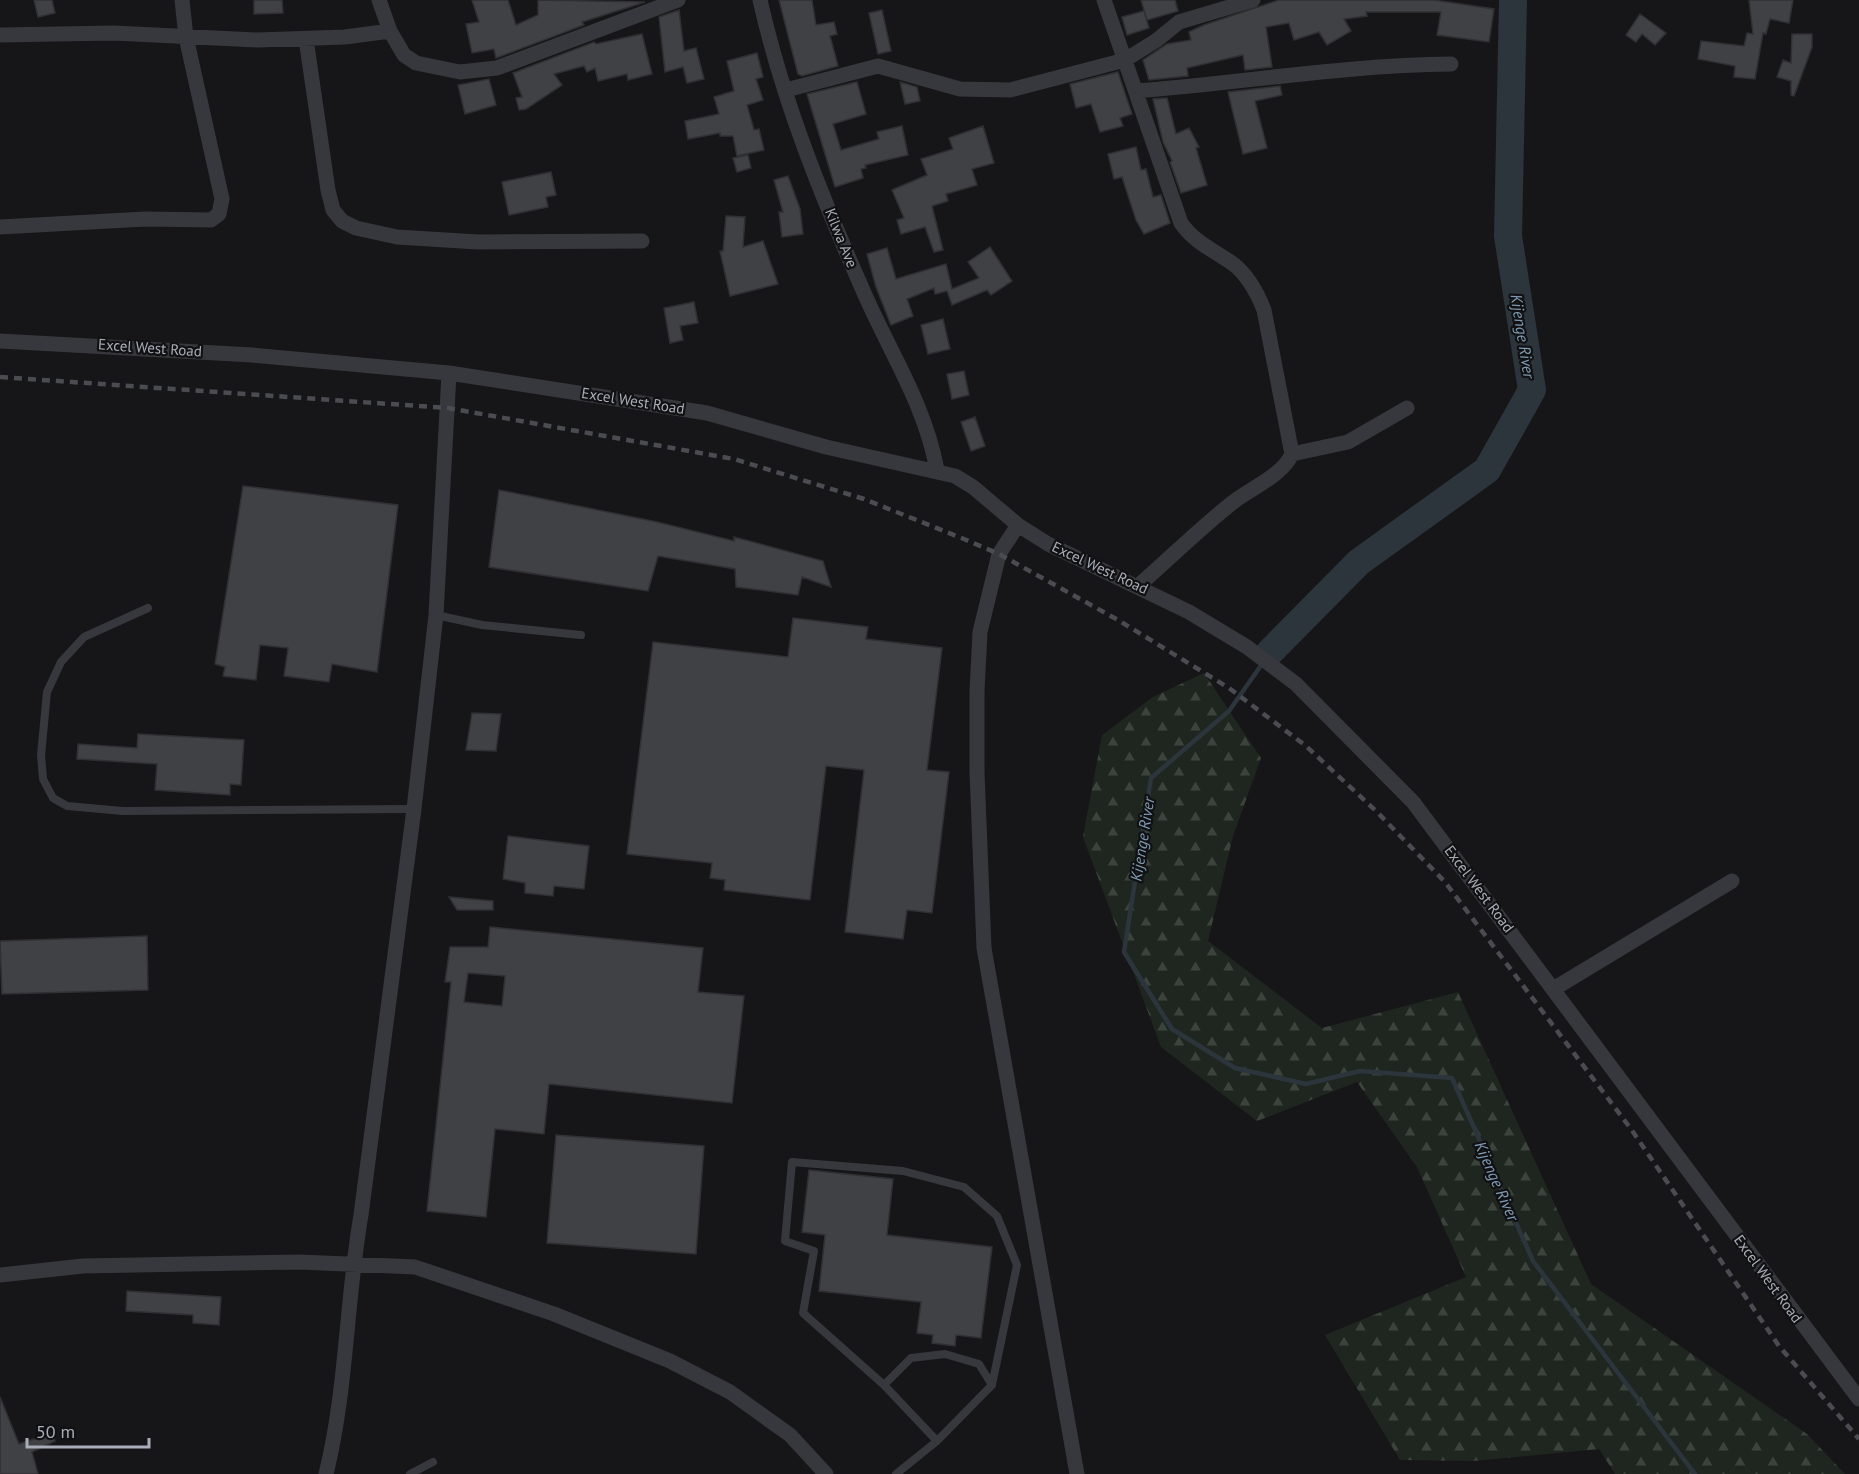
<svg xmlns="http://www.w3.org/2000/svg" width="1859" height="1474" viewBox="0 0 1859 1474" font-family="'PT Sans',sans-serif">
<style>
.forest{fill:url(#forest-firs)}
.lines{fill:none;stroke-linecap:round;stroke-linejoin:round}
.stream{stroke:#2c353c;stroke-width:4.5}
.river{stroke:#2c353c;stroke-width:28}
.building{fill:#404145;stroke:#303034;stroke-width:1.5;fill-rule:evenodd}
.service{stroke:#37383d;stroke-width:8}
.minor{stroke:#37383d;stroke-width:15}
.rail{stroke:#4a4c52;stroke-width:4.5;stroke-dasharray:8 6;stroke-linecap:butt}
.labels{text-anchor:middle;stroke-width:4.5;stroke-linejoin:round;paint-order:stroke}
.street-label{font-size:15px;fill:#a8adb8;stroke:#111113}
.water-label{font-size:16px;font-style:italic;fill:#7f9bb3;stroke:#111113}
</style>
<defs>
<pattern id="forest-firs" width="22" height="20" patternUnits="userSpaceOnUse" patternTransform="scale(1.5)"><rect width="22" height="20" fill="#1e261f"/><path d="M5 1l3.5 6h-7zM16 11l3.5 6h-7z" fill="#3c433d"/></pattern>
</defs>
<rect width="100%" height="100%" fill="#161618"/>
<!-- forest -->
<path class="forest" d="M1204,673L1261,758L1233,836L1208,941L1322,1028L1458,992L1591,1284L1807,1434L1845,1474H1615L1599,1449L1473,1461L1400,1460L1325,1335L1466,1277L1417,1167L1357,1082L1257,1121L1161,1047L1083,837L1102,735L1153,697Z"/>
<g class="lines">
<!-- stream -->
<path class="stream" d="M1262,664L1229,711L1151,778L1124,952L1172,1029L1235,1068L1306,1084L1360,1071L1452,1078L1533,1261L1695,1474"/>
<!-- river -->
<path class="river" d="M1270,652L1359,562L1487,470L1532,390L1508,236L1513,0"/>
</g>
<!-- building -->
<path class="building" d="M34,0H52L55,13L38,17Z
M254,0H282L283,13L254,14Z
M472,0H508L516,25L538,15V0L645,2L582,22L584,25L496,58L494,49L472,53L466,24L479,22Z
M779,0H812L816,25L834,22L837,34L830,36L838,66L802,76L798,74Z
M1141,0H1175L1178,11L1147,20Z
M1279,0H1434L1494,9L1489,42L1437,35L1441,12H1366L1367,16L1344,19L1351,31L1327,45L1319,32L1294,40L1289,23L1266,27L1272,67L1245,70L1243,55L1187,68L1188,76L1149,80L1143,60L1167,44L1191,40L1189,32L1204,25Z
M1749,0H1793L1789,23L1770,19L1766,34L1763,33L1755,79L1734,77L1735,66L1698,59L1701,41L1744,46L1747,33L1753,34Z
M679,10L684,51L696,48L704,79L687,83L683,67L665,72L659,17Z
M882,10L891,51L878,54L869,13Z
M1144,11L1149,28L1127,35L1122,17Z
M1640,14L1666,33L1655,45L1642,34L1636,42L1626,35Z
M642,34L652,74L628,80L627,74L598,81L595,68L587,72L584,66L554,74L562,85L526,109L519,110L516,98L522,97L513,73L594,42L596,44Z
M1792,34H1812V47L1794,96L1791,95V81L1777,77L1783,60L1791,63Z
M757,53L763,77L756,79L763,100L747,105L754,130L759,129L764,150L737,156L733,136H720V133L688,139L685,121L719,114L714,97L734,91L727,61Z
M1118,72L1132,114L1120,118L1123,126L1100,132L1091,104L1076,108L1070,84Z
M489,79L496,105L465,114L458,85Z
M857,82L866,114L833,124L841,150L879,139L877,132L902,126L908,155L865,165L866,168L861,169L863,178L835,187L807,94Z
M900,82L917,87L920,101L905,104Z
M1280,86L1282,95L1255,101L1267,148L1243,154L1228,92Z
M1167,98L1176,134L1189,128L1199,147L1196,148L1207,185L1181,193L1170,162L1172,161L1163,142L1153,99Z
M983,126L994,163L972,169L977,185L946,194L948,201L932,206L943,250L934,252L925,227L901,234L897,220L904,218L892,190L927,175L921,159L953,149L949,138Z
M1136,147L1141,170L1146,169L1153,197L1161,195L1170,223L1144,234L1136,220L1122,177L1114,179L1108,154Z
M748,155L751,168L737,172L733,158Z
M551,172L556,195L546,197L548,207L509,215L502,182Z
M788,176L800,209L803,234L782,237L779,212H783L774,180Z
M726,216L745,217L743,247L763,241L778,284L730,296L720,251H723Z
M990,247L1012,281L991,295L987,290L952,305L947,291L935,294L934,288L907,299L913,316L891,325L876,287L867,254L887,248L896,279L946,264L952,289L979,278L968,262Z
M694,302L698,323L680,326L683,340L670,343L664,308Z
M943,319L950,349L928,354L921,325Z
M964,371L969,395L952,399L947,374Z
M975,417L985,446L971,451L961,422Z
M243,486L398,505L377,672L332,664L329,682L284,676L288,648L260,645L256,680L223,676L225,667L215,664Z
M499,490L657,522L734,541V537L823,561L831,587L802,577L798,595L736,587L735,569L658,556L648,591L489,567Z
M793,618L868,627L866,639L942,648L927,770L949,772L932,913L907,910L903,939L845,932L864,770L826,766L810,900L724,890L725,880L710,878L712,863L627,854L653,642L788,657Z
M472,713L501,714L496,751L466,750Z
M138,734L244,740L241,785L230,784V795L155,790L157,764L77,759L78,744L137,748Z
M508,836L589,846L584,889L554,886L553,896L525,893V883L503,879Z
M449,897L493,901V910H457Z
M490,927L703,948L698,992L744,996L732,1103L549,1084L544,1134L495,1129L486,1217L427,1211L451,982H445L450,947H488ZM468,973L505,976L502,1006L464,1002Z
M147,936L148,990L2,994L0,941Z
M556,1135L704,1146L696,1254L547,1243Z
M809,1170L893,1179L887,1235L992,1247L981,1338L956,1335L955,1346L932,1343L933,1335L917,1333L921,1302L819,1291L825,1235L802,1232Z
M127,1291L221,1297L219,1325L193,1323V1315L126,1311Z
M0,1397L19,1444L52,1433L55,1441L32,1452L38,1474H0Z"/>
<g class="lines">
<!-- service -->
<path class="service" d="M148,608L84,637L61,662L47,692L41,755L43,779L53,798L67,806L123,811L414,809
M436,615L482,625L581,635
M884,1385L937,1441
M410,1474L433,1462
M896,1474L937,1441L992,1385L979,1364L945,1354L911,1358L884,1385L803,1313L814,1251L785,1241L792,1162L903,1171L964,1187L997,1216L1017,1265L992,1385"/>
<!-- minor -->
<path class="minor" d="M379,0L390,31L404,55L416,63L460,72L497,68L678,0
M760,0C783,102 823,200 865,295C891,354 925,405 937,470
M1104,0L1181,223C1194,242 1213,250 1232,263C1248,275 1257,292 1264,310L1292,454C1282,476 1251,488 1232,503C1199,529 1169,559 1138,586
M0,35L114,33L258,40L345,37L390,31
M306,39L328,190L333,210L342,221L356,228L397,237L478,242L642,241
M786,90L878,66L960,89L1010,90L1125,60L1157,40L1179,22L1253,0
M1136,91C1241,83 1345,65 1451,64
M0,227L145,219L211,220L219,214L222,199L186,37L182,0
M0,341L252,355L449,373L707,413L826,447L955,476L973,487L1018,525L1048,544L1189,612L1247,647L1296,684L1413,802L1859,1399
M1292,454L1348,442L1407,408
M1018,525L999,554L980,632L977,691V772L984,948L1077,1474
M1555,988L1732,881
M0,1275L83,1266L300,1262L415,1267L554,1314L670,1361L730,1392L790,1435L826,1474
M326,1474C347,1389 346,1301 361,1215L414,809L436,615L449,373"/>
<!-- rail -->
<path class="rail" d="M0,377L448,408L734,459L864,499L964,539L999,554L1118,620L1229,688L1306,746L1376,811L1445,882L1631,1129L1779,1346L1859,1439"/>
</g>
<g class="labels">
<!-- street labels -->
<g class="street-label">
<text transform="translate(841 238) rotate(68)" y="5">Kilwa Ave</text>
<text transform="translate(150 348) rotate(4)" y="5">Excel West Road</text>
<text transform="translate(633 401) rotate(9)" y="5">Excel West Road</text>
<text transform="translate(1100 568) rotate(25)" y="5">Excel West Road</text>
<text transform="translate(1479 889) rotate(53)" y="5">Excel West Road</text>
<text transform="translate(1768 1279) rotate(54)" y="5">Excel West Road</text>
</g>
<!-- water labels -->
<g class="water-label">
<text transform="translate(1523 336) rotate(81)" y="6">Kijenge River</text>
<text transform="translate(1142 839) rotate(-81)" y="6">Kijenge River</text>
<text transform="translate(1497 1181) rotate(66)" y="6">Kijenge River</text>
</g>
</g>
<!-- scale -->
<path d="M27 1438v9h122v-9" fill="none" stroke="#a8adb8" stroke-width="3"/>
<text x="36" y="1438" font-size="18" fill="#a8adb8" stroke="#111113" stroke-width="4.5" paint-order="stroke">50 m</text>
</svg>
